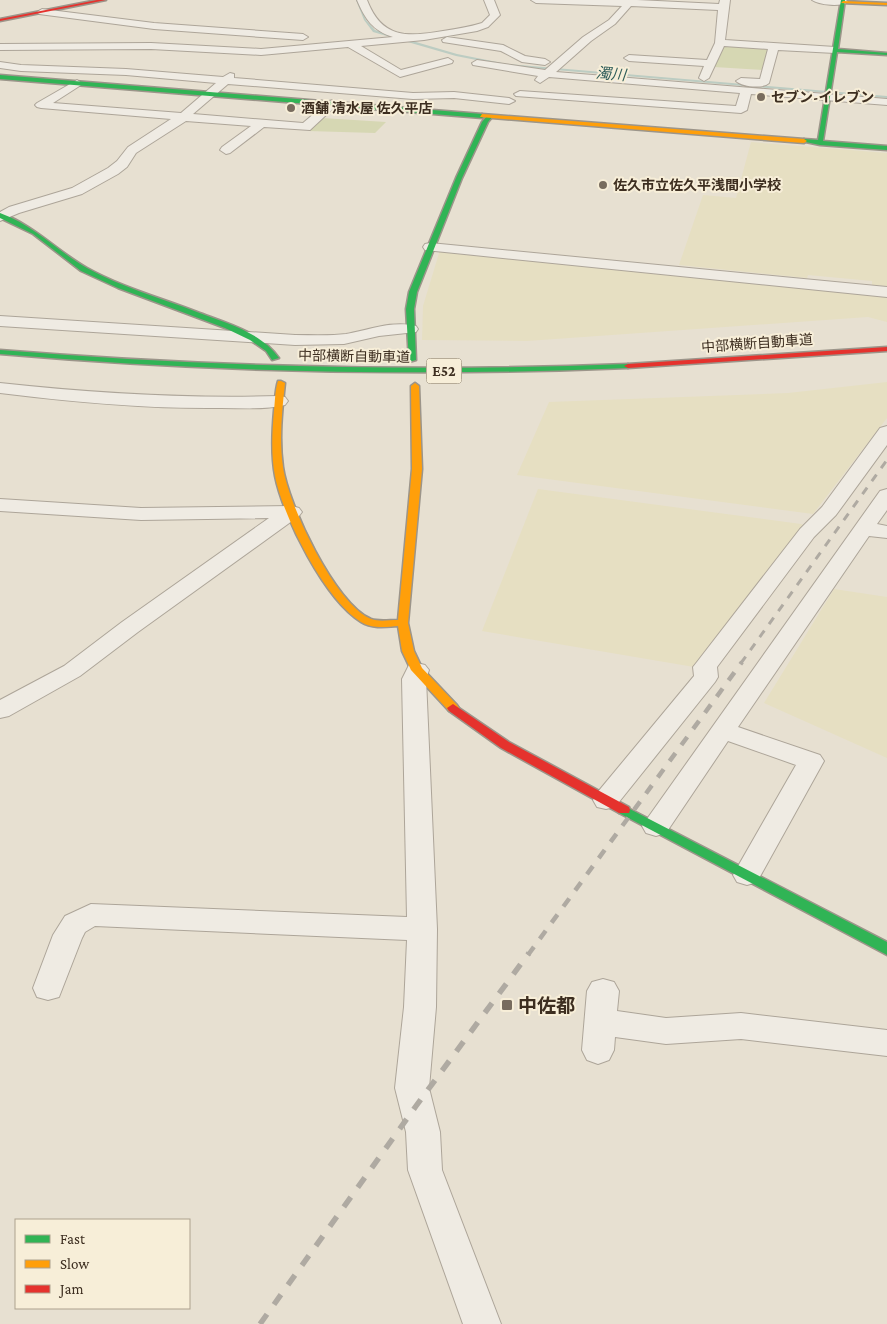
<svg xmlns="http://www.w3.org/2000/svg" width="887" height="1324" viewBox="0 0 887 1324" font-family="'Crimson Pro','Noto Sans JP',serif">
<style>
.farmland{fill:#e6dfc2}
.green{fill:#d6d7b3}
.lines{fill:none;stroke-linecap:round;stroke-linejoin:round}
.stream{fill:#bcccc2;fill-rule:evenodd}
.street-casing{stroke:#ada599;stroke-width:2}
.fast-casing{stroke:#9c958a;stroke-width:3}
.slow-casing{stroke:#9c958a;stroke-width:3}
.jam-casing{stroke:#9c958a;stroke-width:3}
.street{fill:#efebe3;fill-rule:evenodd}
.fast{fill:#30b455;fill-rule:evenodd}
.slow{fill:#ff9f0a;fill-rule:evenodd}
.jam{fill:#e5322d;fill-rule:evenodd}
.rail-far2{stroke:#afaaa2;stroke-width:3;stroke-dasharray:8 8;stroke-linecap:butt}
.rail-far1{stroke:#afaaa2;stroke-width:4.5;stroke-dasharray:10 10;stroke-linecap:butt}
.rail{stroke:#afaaa2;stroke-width:5.5;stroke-dasharray:12 12;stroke-linecap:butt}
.poi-dot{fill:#786c5e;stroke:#f7eed8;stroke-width:2}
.labels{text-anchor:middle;stroke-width:4;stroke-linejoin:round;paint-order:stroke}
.far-poi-label{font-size:14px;font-weight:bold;fill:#3d2e20;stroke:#f7eed8;text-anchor:start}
.far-street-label{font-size:14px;fill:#3d2e20;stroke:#f7eed8}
.far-water-label{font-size:15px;font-style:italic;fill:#2f5d5a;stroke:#f7eed8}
.shield{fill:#f7eed8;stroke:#756857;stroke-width:1}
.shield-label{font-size:15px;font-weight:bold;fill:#3d2e20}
.near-poi-label{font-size:19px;font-weight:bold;fill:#3d2e20;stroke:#f7eed8;text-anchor:start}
</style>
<rect width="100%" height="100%" fill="#e7e0d1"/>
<!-- farmland -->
<path class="farmland" d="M751,142L887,153V286L872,285V281L808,275L807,278L679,265L703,195L736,198Z
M440,250L887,295V322L868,317L527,341L422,340L423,306Z
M887,382V418L813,514L517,475L549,402L788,393Z
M538,489L801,524L806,527L700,668L482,631Z
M834,589L887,597V758L764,703Z"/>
<!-- green -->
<path class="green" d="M723,45L769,49L763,70L714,67Z
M322,118L386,122L375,133L308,131Z"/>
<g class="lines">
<!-- stream -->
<path class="stream" d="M356,0H358L366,20L375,30L457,54L507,64L887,96V98L507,66L456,56L373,32L364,20Z"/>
<defs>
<path id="street" d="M357,0H367C382,39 407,37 443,31C456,29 469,27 482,23L490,15L484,0H494L500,15L488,27L477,31L424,40L361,46L401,70L448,58L453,61L452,63L400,77L348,47L261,55L151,49L0,50V44L151,43L261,49L393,37C373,31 365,19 357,0Z
M531,0H637L719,4L720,0H730L725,40L835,47L840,50L835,53L778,50L769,83C763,89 742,87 736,81L741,78L760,79L768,49L724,46L709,78L704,81L699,78L704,66L629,61L624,58L629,55L707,60L715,43L718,10L631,6L615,24L591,41L556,72L887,99V105L751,94L747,110L741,113L516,96L514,94L520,91L736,106L740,93L549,77L540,83L535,80L538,76L473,65L472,63L477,60L545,70L583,37L609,20L622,6L536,3Z
M812,0H846L848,2C841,7 819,5 812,0Z
M42,9L154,23L303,34L308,37L303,40L154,29L39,14L37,12Z
M447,37L503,45L525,56L545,59L550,62L545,65L522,62L501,51L443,42L442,40Z
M0,62L21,65L126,69L223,77L230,73L234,74V78L413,93L454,92L509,98L515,101L509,104L454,98L413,99L228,84L193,114L303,123L329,101L333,100L339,103L310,130L264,127L230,153L226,154L220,150L222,147L251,126L186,121L136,153L127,167L118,174L82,194L19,213L0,221V212L9,207L72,188L108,168L117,161L128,147L171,119L41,108L37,107L35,105L37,103L77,80L82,83L81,85L53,103L181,113L216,83L126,75L21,71L0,68Z
M430,243L887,287V297L425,250L423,247L425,244Z
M0,316L295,335C312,335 330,336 346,334C368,330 393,320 416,326L418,329L416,332L379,336L344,344L295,345L0,326Z
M0,383C93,393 185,399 279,396L285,397L288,401L285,405C265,410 242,408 221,408C147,409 73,402 0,393Z
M887,426V445L836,515L814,537L717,667L718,677L715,682L615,807L606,809L597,807L593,800L597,793L694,676L693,667L697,662L800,529L822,507L880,428Z
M887,489V510L877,524L887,526V538L869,536L738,727L820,755L824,761L757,882L747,885L737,882L733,875L796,765L728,741L666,833L656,836L646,833L642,826L880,491Z
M0,499L141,508L292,506L299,508L302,512L299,516L138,632L80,676L9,716L0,718V700L64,666L122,622L269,518L141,520L0,511Z
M417,663L425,665L429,670L426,679L437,929L436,1007L429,1088L440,1132L442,1170L501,1324H463L408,1170L406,1132L395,1088L404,1007L407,940L95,926L85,932L82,938L59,997L48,1000L37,997L33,988L53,935L65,916L91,904L407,917L402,679L409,665Z
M603,979L614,982L619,991L617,1011L666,1018L741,1013L887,1030V1056L741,1039L666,1044L615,1037L614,1050L609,1060L598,1064L587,1060L582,1050L587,991L592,982Z"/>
<path id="fast" d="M841,0H845L838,49L887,53V55L837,52L823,141L887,146V150L820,145L801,141L804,139L818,140Z
M0,75L482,114L485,116L482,118L0,79Z
M488,115L493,116L488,122L462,178L417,292L414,309L416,360L409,362L406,309L409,292L456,178L482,122Z
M0,213C34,225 57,251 87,268C121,287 161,298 197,312C226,323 261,332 279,358L272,360L266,351L250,340L225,328L118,288L81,271L33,234L0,218Z
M0,350C209,367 418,372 628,364L632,366L628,368C418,377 209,372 0,354Z
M624,806L887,942V955L619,813L618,810L619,807Z"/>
<path id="slow" d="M843,1L887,3V5L841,3Z
M482,114L804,139L807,141L804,143L480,117Z
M278,381H281L285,383C282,411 279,439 283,467C288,504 335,604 371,619C379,622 389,620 398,620L412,469L411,386L415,383L419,386L422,469L408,623L414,651L422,668L457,705L459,708L457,711H449L411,670L402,651L398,626C386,627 372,629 361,622C325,600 283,517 275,476C271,455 272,433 274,411C275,402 275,390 278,381Z"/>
<path id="jam" d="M97,0H106L0,21V19Z
M887,347V351L628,368L624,366L628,364Z
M453,704L509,742L629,807L630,810L629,813H619L501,748L449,711L447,708Z"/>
</defs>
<!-- street casing -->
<use href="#street" class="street-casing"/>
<!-- fast casing -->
<use href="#fast" class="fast-casing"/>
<!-- slow casing -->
<use href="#slow" class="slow-casing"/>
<!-- jam casing -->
<use href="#jam" class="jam-casing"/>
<!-- street -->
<use href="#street" class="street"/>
<!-- fast -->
<use href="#fast" class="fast"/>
<!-- slow -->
<use href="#slow" class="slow"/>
<!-- jam -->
<use href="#jam" class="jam"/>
<!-- rail-far2 -->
<path class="rail-far2" d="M741,663L887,460"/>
<!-- rail-far1 -->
<path class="rail-far1" d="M528,955L742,662"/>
<!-- rail -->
<path class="rail" d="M260,1324L416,1106L529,953"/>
</g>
<!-- markers -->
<g class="poi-dot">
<circle cx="761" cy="97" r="5"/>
<circle cx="291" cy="108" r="5"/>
<circle cx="603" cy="185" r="5"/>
<rect x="501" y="999" width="12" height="12" rx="2.5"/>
</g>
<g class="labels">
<!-- far-poi labels -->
<g class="far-poi-label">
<text x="771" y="102">セブン-イレブン</text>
<text x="301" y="113">酒舗 清水屋 佐久平店</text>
<text x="613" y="190">佐久市立佐久平浅間小学校</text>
</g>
<!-- far-street labels -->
<g class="far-street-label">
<text transform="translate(757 343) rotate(-4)" y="5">中部横断自動車道</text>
<text transform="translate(354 356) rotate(1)" y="5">中部横断自動車道</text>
</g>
<!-- far-water labels -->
<g class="far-water-label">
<text transform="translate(611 74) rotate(5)" y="5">濁川</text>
</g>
<!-- shield labels -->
<rect class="shield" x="426.5" y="358.5" width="35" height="25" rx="4"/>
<g class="shield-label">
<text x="444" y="376">E52</text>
</g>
<!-- near-poi labels -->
<g class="near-poi-label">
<text x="518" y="1012">中佐都</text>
</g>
</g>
<!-- legend -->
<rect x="15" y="1219" width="175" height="90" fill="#f7eed8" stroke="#ada18e"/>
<rect x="25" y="1235" width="25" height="8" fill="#30b455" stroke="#ada18e"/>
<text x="60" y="1244" font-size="15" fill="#3d2e20">Fast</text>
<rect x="25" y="1260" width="25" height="8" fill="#ff9f0a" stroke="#ada18e"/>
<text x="60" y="1269" font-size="15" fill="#3d2e20">Slow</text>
<rect x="25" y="1285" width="25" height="8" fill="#e5322d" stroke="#ada18e"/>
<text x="60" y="1294" font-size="15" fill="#3d2e20">Jam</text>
</svg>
